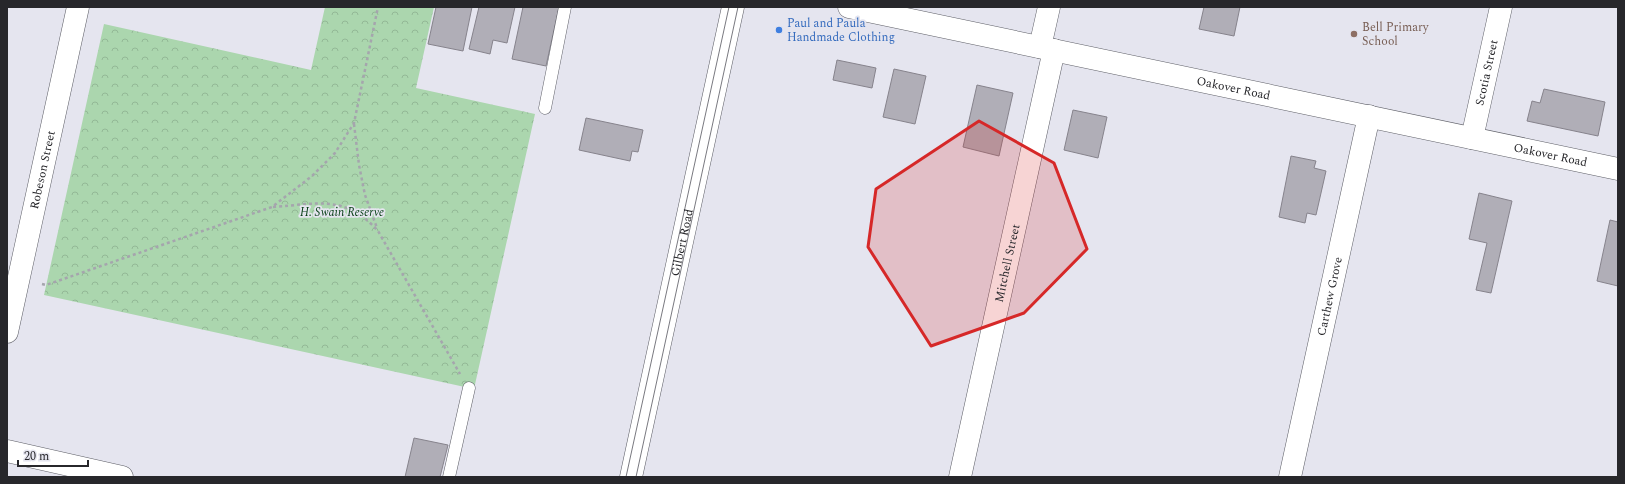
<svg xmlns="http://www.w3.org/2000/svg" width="1625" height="484" viewBox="0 0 1625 484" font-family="Spectral,serif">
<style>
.park{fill:url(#park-crowns)}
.building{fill:#b0aeb7;stroke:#86838c}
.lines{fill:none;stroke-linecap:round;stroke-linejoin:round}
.service-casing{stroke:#5e5f67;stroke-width:13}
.minor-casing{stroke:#5e5f67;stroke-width:23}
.tertiary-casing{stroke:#5e5f67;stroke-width:23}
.path{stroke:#a5a5ad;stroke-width:2.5;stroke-dasharray:3 3;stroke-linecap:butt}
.service{stroke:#fff;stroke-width:12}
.minor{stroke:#fff;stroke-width:22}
.tertiary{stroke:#fff;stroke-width:22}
.tram{stroke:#797980;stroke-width:1}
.marked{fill:#d62828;fill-opacity:0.2;stroke:#d62828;stroke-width:3;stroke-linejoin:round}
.shop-dot{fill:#3f7fe0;stroke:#e5e5ef;stroke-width:1.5}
.education-dot{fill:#8d6e63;stroke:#e5e5ef;stroke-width:1.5}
.labels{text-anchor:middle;stroke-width:3.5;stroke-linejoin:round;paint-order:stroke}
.shop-label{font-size:12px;fill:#366cbe;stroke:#e5e5ef;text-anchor:start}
.education-label{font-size:12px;fill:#785e54;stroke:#e5e5ef;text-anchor:start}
.street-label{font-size:12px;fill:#27272b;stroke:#e5e5ef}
.park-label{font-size:12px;font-style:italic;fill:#033c12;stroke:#e5e5ef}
</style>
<defs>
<pattern id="park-crowns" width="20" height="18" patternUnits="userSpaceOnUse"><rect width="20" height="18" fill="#abd6ae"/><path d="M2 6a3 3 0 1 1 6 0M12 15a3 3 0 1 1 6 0" fill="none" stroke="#93b896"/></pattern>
</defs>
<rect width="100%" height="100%" fill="#e5e5ef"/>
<!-- park -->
<path class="park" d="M325,7H434L416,88L535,114L474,389L44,295L104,24L311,70Z"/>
<!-- building -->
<path class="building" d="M436,7H472L463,51L428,44Z
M479,7H515L507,43L493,40L490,54L469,49Z
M523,7H559L546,66L512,59Z
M1204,7H1240L1234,36L1199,29Z
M837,60L876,68L872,88L833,80Z
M894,69L926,76L915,124L883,117Z
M977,85L1013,93L999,156L963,147Z
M1544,89L1605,102L1598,136L1527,121L1532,101L1540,103Z
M1073,110L1107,117L1098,158L1064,150Z
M586,118L643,130L638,152L632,151L630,161L579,150Z
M1291,156L1316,161L1314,168L1326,171L1316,215L1307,213L1305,223L1279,217Z
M1479,193L1512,201L1491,293L1476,290L1487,243L1469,239Z
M1610,220L1618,222V286L1597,281Z
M414,438L448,445L440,477H405Z"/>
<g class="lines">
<defs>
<path id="service" d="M545,108L565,7
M449,477L469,388"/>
<g id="minor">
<path id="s1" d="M849,7L1618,169"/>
<path d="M1040,47L1049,7"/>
<path id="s2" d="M1472,138L1501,7"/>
<path id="s3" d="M7,332L78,7"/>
<path d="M7,451L122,477"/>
<path id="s4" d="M960,477L1054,50"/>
<path id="s5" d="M1290,477L1369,116"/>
</g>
<g id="tertiary">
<path id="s6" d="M631,477L733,7"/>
</g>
</defs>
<!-- service casing -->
<use href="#service" class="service-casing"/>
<!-- minor casing -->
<use href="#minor" class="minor-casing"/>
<!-- tertiary casing -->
<use href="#tertiary" class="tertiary-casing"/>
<!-- path -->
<path class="path" d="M354,124L359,165L365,195L377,228
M273,207C317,204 345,194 378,231L460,374
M42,284L46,285L272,207L312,176L335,153L354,123L378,7"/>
<!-- service -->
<use href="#service" class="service"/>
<!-- minor -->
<use href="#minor" class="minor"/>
<!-- tertiary -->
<use href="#tertiary" class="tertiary"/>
<!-- tram -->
<path class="tram" d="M626,477L729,7
M636,477L738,7"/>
</g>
<!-- marked area -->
<path class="marked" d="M979,121L1054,163L1087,249L1024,313L931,346L868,247L876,189Z"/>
<!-- markers -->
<circle class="shop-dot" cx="779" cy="30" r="4"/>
<circle class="education-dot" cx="1354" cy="34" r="4"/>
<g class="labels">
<!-- shop labels -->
<g class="shop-label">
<text x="787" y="27">Paul and Paula<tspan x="787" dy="14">Handmade Clothing</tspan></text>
</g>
<!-- education labels -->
<g class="education-label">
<text x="1362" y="31">Bell Primary<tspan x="1362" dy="14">School</tspan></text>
</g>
<!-- street labels -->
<g class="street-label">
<text dy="4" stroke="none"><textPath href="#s2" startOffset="67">Scotia Street</textPath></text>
<text dy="4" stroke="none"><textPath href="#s1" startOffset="393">Oakover Road</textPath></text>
<text dy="4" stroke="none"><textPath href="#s1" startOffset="717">Oakover Road</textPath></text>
<text dy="4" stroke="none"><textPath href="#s3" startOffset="166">Robeson Street</textPath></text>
<text dy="4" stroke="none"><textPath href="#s6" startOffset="240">Gilbert Road</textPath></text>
<text dy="4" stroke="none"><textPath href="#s4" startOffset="219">Mitchell Street</textPath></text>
<text dy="4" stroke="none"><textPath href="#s5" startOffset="185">Carthew Grove</textPath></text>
</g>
<!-- park labels -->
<g class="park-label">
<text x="342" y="216">H. Swain Reserve</text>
</g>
</g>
<!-- border -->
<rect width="1625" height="484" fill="none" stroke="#27272b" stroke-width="16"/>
<!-- scale -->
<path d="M18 460v6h70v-6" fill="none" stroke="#27272b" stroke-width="2"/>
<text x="24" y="460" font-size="12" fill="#27272b" stroke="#e5e5ef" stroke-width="3" paint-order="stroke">20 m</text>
</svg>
